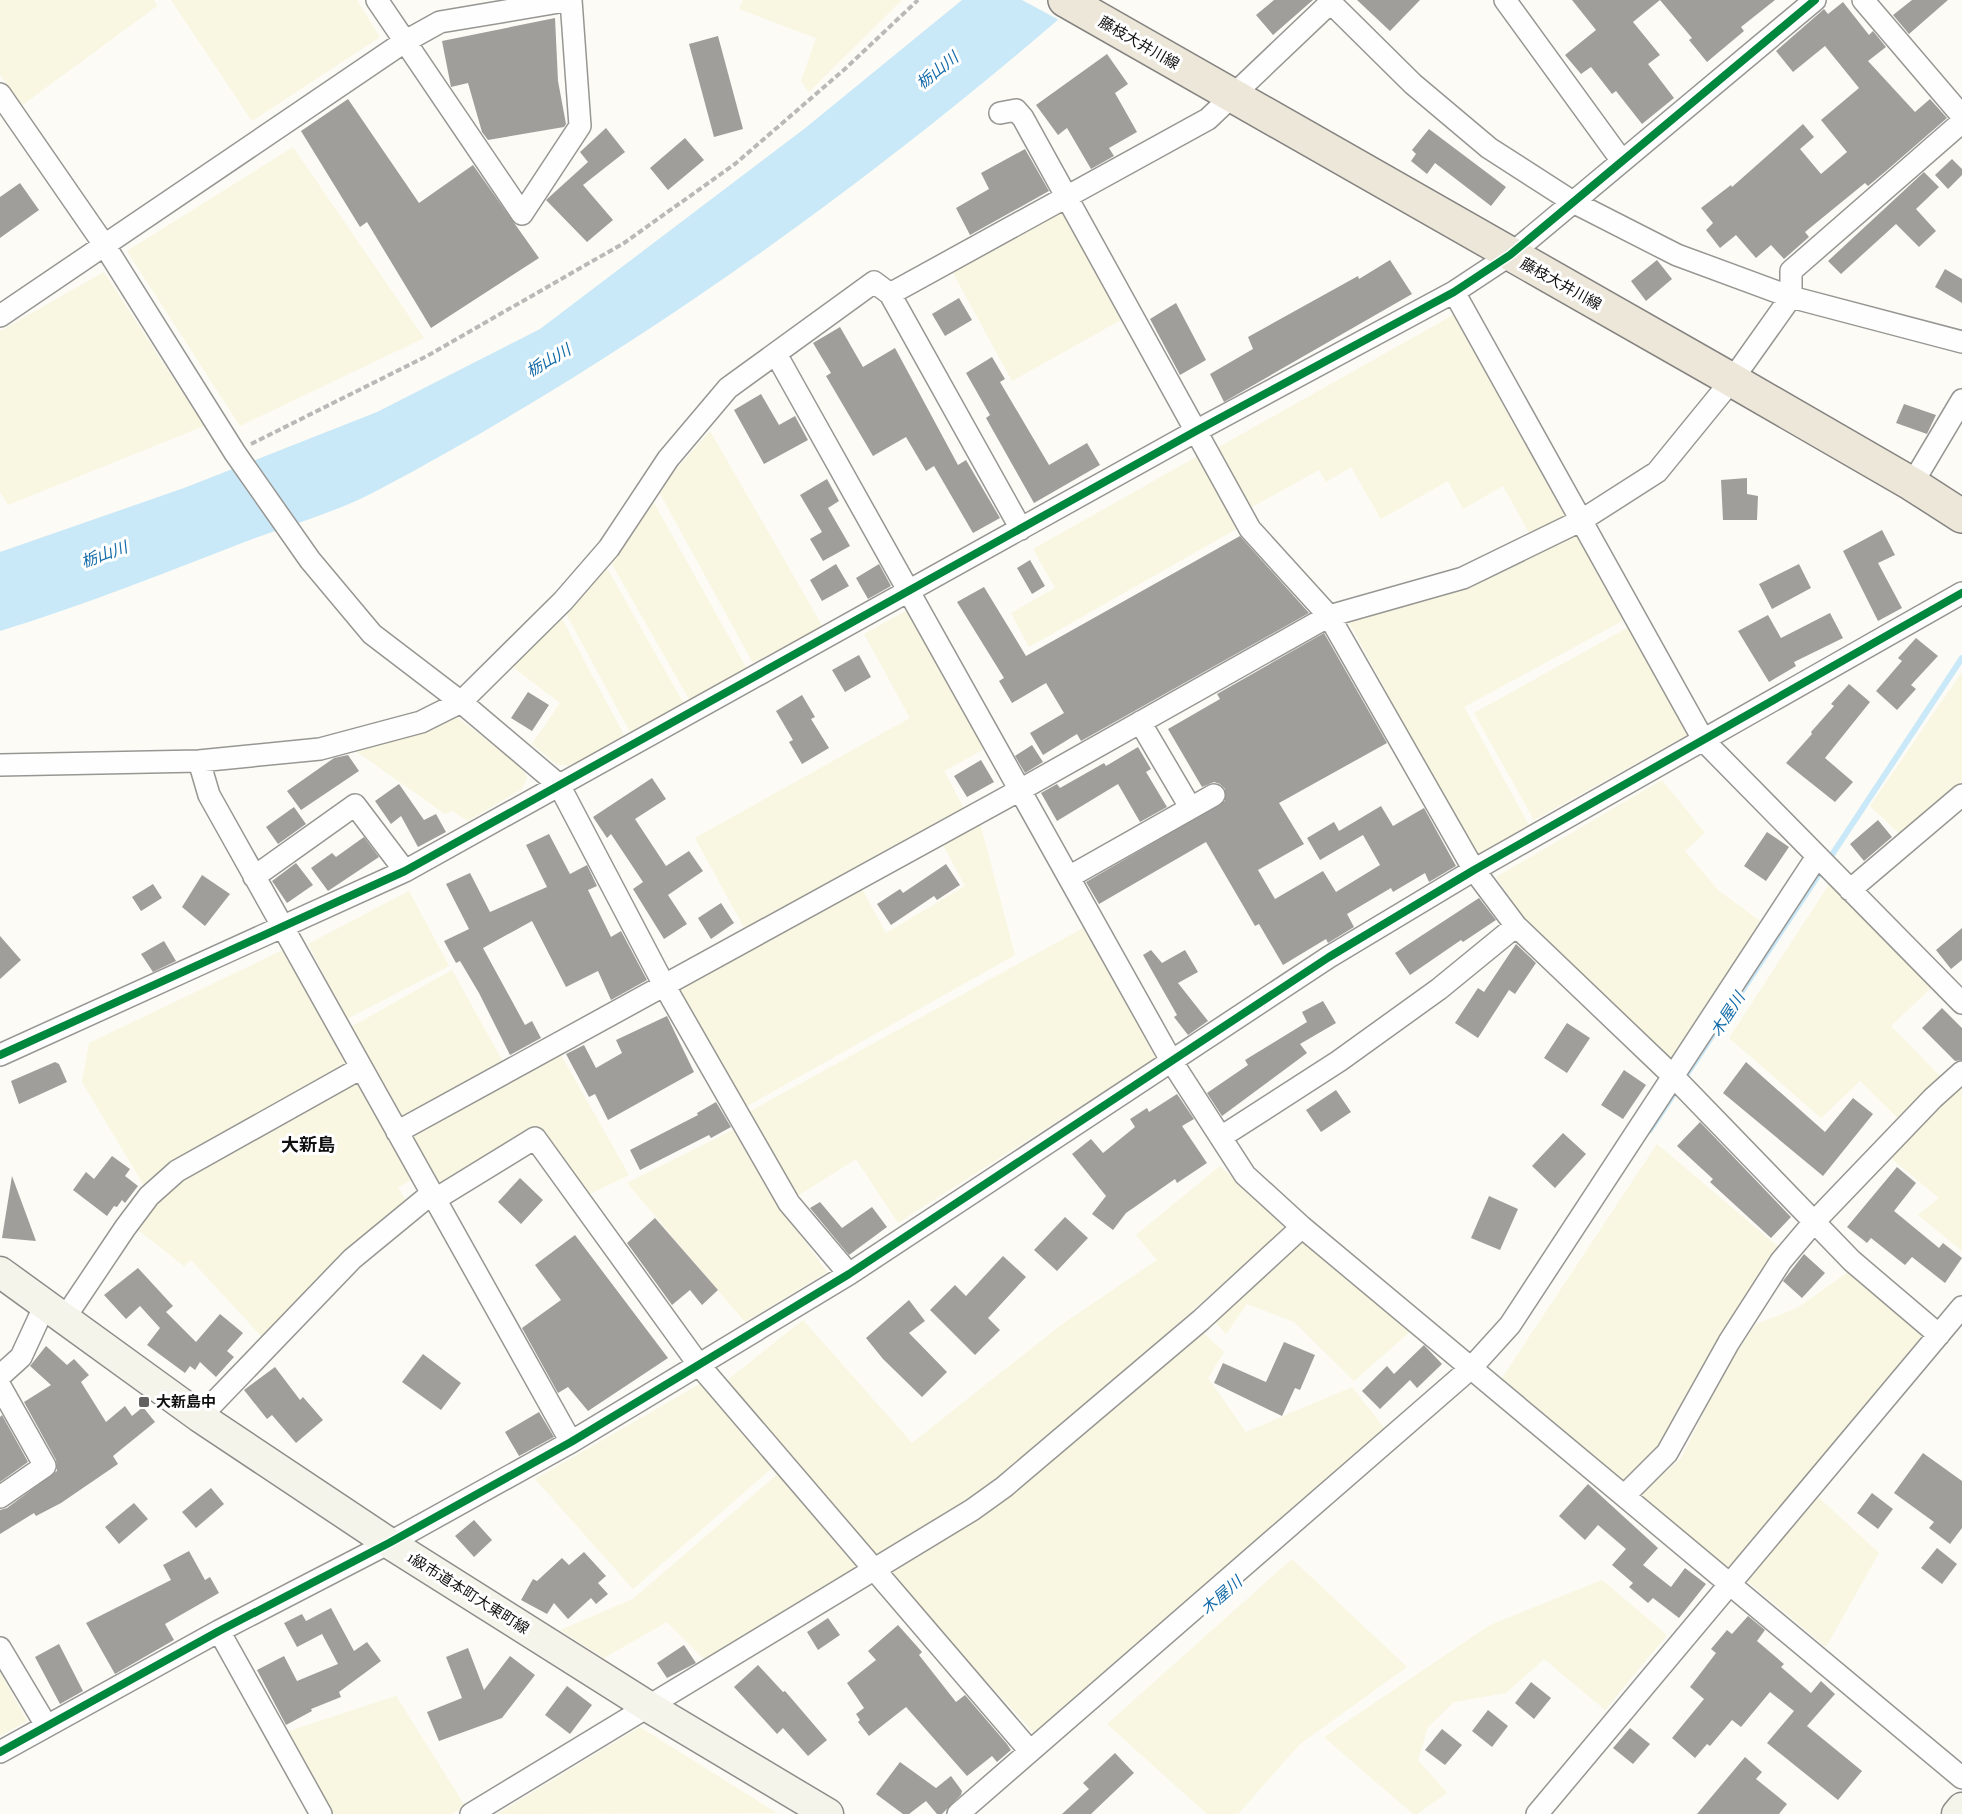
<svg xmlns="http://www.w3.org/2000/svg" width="1962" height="1814" viewBox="0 0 1962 1814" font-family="'Playfair Display','Noto Sans JP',serif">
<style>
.farmland{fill:#f9f6e1}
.water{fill:#cae9f8}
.pier{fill:#fcfbf5}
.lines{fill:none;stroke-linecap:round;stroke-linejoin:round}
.stream{stroke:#cae9f8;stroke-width:6}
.building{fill:#a09e9a}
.street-casing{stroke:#969693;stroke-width:24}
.secondary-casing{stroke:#8d8c8a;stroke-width:33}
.primary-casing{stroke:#848380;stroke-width:36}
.path{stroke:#b9b9b8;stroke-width:4;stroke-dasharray:6 3;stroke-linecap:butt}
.street{stroke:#fffefe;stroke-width:21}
.secondary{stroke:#f5f4eb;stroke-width:30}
.primary{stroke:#ede7da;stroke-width:33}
.cycleway-casing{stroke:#fff;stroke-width:11}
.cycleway{stroke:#00873e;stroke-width:8}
.poi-dot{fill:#636260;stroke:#fff;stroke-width:2}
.labels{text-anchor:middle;stroke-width:6;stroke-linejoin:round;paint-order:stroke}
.street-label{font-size:15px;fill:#101010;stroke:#fff}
.poi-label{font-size:15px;font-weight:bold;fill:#101010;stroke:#fff;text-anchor:start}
.water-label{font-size:16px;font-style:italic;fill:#136ba8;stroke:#fff}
.quarter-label{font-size:18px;font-weight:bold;fill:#101010;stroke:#fff}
</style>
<rect width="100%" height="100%" fill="#fcfbf5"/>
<!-- farmland -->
<path class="farmland" d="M0,0H154L157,6L21,106L0,74Z
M171,0H357L380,37L252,121Z
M743,0H902L809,92L801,81L816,38L739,9Z
M293,147L424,338L240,426L127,251Z
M1066,206L1128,316L1012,381L953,273Z
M104,272L204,426L8,505L0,492V331Z
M1455,314L1568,515L1531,536L1503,486L1463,509L1448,481L1381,519L1351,467L1326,482L1319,470L1250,508L1217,448Z
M710,431L823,627L753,663L658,490Z
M1198,456L1238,528L1029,647L1011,613L1055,588L1033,549Z
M653,501L748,671L690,701L609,559Z
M1575,530L1624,620L1464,707L1529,825L1476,857L1347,619L1468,589Z
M603,561L684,704L630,732L564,610Z
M911,608L988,747L944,771L965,810L746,931L695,838L910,718L864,634Z
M561,617L624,735L571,766L556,764L532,744L560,703L509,664Z
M1629,627L1689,734L1534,820L1474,713Z
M1962,672V781L1899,833L1870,806Z
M454,715L523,768L527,778L522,789L468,821L452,811L445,814L353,749Z
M1662,780L1705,833L1685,851L1719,891L1760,921L1672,1063L1530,926L1496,877Z
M980,823L1015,955L742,1109L675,990L862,889L886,933L965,886L942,843Z
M1832,880L1935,984L1891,1026L1944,1080L1903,1123L1860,1081L1821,1118L1729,1038Z
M409,891L449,966L347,1019L308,944Z
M1087,926L1156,1058L898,1223L856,1159L794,1198L747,1113Z
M285,949L349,1066L146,1189L82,1082L89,1043Z
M452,970L503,1062L401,1118L351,1027Z
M561,1055L629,1175L586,1196L537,1130L440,1183L412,1136Z
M358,1080L411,1180L398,1188L407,1202L326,1271L262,1337L191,1260L184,1266L133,1226L164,1190Z
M1962,1085V1251L1918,1215L1939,1198L1887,1155Z
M735,1129L780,1207L827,1272L745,1322L627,1183Z
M1657,1144L1781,1249L1716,1342L1663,1444L1625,1481L1502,1378Z
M1220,1166L1286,1228L1020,1463L974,1500L873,1556L725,1382L803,1320L912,1443L1061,1325L1157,1260L1136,1235Z
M1302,1235L1413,1329L1354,1381L1294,1322L1247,1304L1226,1334L1212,1318Z
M1851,1270L1927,1339L1728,1569L1641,1495L1681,1458L1726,1368L1756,1324L1797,1308Z
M1199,1329L1224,1352L1208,1378L1246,1432L1352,1387L1385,1429L1034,1733L887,1573Z
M700,1384L772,1468L633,1589L535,1479Z
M780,1472L859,1563L857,1572L708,1663L667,1622L604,1658L560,1630L633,1599Z
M1816,1495L1879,1553L1826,1647L1746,1580Z
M1292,1559L1407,1667L1300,1744L1238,1814H1207L1107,1724Z
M1602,1580L1667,1635L1605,1710L1544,1659L1506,1693L1454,1702L1428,1727L1418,1760L1447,1793L1417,1814H1413L1324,1737L1490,1625Z
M0,1672L27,1721L0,1736Z
M396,1696L465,1806L452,1814H331L283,1733Z
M640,1727L777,1813L497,1814Z"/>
<!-- water -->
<path class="water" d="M962,0H1081C867,186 630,356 380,489C340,511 293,524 250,540C167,572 85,605 0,631V552L184,488L377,412L540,329L804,129Z"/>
<!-- pier -->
<path class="pier" d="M1022,0H1084L1061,21Z"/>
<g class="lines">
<!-- stream -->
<path class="stream" d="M1650,1130L1962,658"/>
</g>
<!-- building -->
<path class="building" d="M1274,0H1313L1273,35L1256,15Z
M1357,0H1420L1390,31Z
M1572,0H1775L1741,27L1744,31L1707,62L1689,40L1692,38L1660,0L1633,22L1660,55L1648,64L1674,98L1642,124L1616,91L1612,94L1591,67L1581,74L1565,55L1596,30Z
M1912,0H1948L1909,34L1893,15Z
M1843,2L1869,35L1873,31L1886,47L1868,61L1915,112L1930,99L1947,118L1886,171L1868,186L1865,183L1805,232L1809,237L1784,259L1771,245L1756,258L1736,235L1720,248L1706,230L1713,223L1701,208L1731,185L1732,187L1803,124L1814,137L1800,149L1821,174L1847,152L1821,120L1859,88L1825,46L1793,72L1776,51L1824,9L1828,14Z
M555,18L558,81L566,124L564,127L488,140L482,132L468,83L451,87L442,41Z
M718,36L743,129L714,137L689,44Z
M1107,54L1128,84L1115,93L1137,132L1109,148L1114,156L1091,169L1067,128L1058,135L1036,105Z
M348,99L419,203L473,165L539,258L431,328L367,222L360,227L301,131Z
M606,128L625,152L583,185L613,220L587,242L546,200L588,162L580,152Z
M1429,129L1506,187L1491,206L1435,163L1427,174L1411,161L1416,154L1412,150Z
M685,138L704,160L668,190L650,168Z
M1025,149L1049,191L970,235L956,208L989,189L981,173Z
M1952,159L1962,169V175L1948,189L1935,175Z
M1924,172L1939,187L1916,209L1936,231L1919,247L1896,224L1841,274L1828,261Z
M20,183L39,210L0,238V197Z
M1390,260L1412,294L1224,402L1210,374L1253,349L1248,337L1358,276L1359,279Z
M1657,260L1672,279L1646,301L1631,281Z
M1945,269L1962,279V303L1935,287Z
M959,298L972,320L945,336L932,314Z
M1176,303L1206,360L1180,375L1150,319Z
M840,327L863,367L895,348L958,465L966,460L1000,518L973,533L934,466L926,471L906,437L873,456L826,376L831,373L813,343Z
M992,357L1005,379L1000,382L1049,465L1087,443L1100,465L1034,503L986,418L990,415L966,373Z
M761,394L779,425L795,416L808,440L764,464L734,410Z
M1904,404L1936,415L1927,434L1896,423Z
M1747,478V494L1758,496L1757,520H1723L1721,480Z
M827,479L839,501L828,508L850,546L823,561L810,539L822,532L800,495Z
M1882,530L1895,555L1878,563L1902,608L1878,621L1843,551Z
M1240,536L1309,613L1081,741L1077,734L1043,755L1030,733L1064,713L1046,683L1012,703L999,681L1004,678L957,602L984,587L1026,656Z
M1030,560L1045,586L1032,594L1017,568Z
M836,564L849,586L822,601L810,580Z
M879,564L891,586L868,599L856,578Z
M1799,564L1811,588L1772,609L1759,584Z
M1830,613L1843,638L1794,662L1796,666L1769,682L1738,631L1768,615L1781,638Z
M1324,633L1387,743L1279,803L1304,844L1258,870L1275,899L1323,871L1336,892L1380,865L1363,835L1320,860L1307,838L1334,822L1339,831L1381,806L1393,826L1424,808L1456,866L1429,882L1425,873L1393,892L1391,888L1347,914L1354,927L1328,943L1326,939L1283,965L1259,924L1255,926L1206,842L1099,904L1086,882L1225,801V789L1220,784L1214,782L1202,787L1168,729L1220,699L1217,694Z
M1916,638L1938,656L1911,685L1916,689L1897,710L1876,691L1902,661L1898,658Z
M859,655L871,677L845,692L832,670Z
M1849,684L1870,702L1825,758L1853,782L1835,802L1786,763L1812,734L1811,732L1834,706L1831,704Z
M528,692L549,705L532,731L511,718Z
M802,695L815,717L811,719L829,748L802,764L789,742L793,740L776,711Z
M1032,745L1043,762L1025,773L1015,756Z
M1138,747L1151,769L1146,772L1167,807L1140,822L1118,784L1057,821L1041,793L1057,784L1060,788L1104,763L1106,766Z
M348,755L359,771L301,810L287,791L334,758Z
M981,760L994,782L967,797L954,776Z
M652,778L666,799L635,819L666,866L689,851L703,871L668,895L687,924L664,939L633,889L643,882L611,834L607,838L593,817Z
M399,784L424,820L436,814L446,832L418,847L401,816L391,824L375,801Z
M294,807L306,824L278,844L266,827Z
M1878,820L1892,837L1864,861L1850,844Z
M1767,832L1789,847L1766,881L1744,866Z
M549,834L570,874L587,865L597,886L588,890L611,937L621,931L647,980L611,1000L598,971L566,987L532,921L483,948L525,1025L532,1021L541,1038L510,1055L479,993L460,961L456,963L444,941L469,929L446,884L470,873L490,912L547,887L526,845Z
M364,837L379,857L328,891L311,868L332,853L336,857Z
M296,863L313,885L287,903L272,881Z
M946,864L960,885L937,900L934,896L891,925L877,904L900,889L903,893Z
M202,875L230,894L205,926L182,907Z
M153,884L162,898L141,911L132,897Z
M1479,898L1496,920L1463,942L1461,940L1410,975L1395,953Z
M721,903L734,923L711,939L698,918Z
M1962,928V960L1951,969L1936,950Z
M0,936L21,960L0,979Z
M164,941L176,961L153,972L141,954Z
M1516,944L1536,963L1515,994L1509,990L1478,1038L1455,1023L1478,988L1484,992Z
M1151,950L1162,963L1185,950L1198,972L1178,983L1208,1021L1188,1035L1174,1017L1177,1015L1143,955Z
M1323,1001L1336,1023L1300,1044L1307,1053L1222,1116L1207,1093L1248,1065L1245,1060L1307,1022L1302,1012Z
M1942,1008L1962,1028V1060L1955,1061L1922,1028Z
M667,1016L694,1072L608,1120L595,1094L589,1097L566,1054L584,1045L596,1068L622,1053L616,1040Z
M1567,1023L1590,1038L1567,1073L1544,1058Z
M55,1062L59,1064L67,1082L19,1104L11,1081Z
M1746,1062L1825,1132L1853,1098L1873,1114L1823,1176L1723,1093Z
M1624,1070L1646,1085L1623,1119L1601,1105Z
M1336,1090L1351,1112L1321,1132L1306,1110Z
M1177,1094L1194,1119L1182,1126L1207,1163L1177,1183L1175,1179L1126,1213L1113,1230L1092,1214L1106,1196L1072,1154L1091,1139L1103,1153L1135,1127L1130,1119L1147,1108L1149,1112Z
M716,1102L731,1127L711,1138L709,1135L640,1170L630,1150L698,1115L697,1113Z
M1700,1122L1791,1217L1771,1238L1710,1182L1713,1179L1677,1146Z
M1563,1133L1586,1154L1555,1188L1532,1166Z
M112,1156L130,1169L125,1176L138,1186L125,1203L122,1200L117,1207L114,1206L107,1216L73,1190L86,1172L94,1179Z
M1897,1167L1916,1183L1894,1211L1939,1248L1943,1243L1962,1258L1945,1283L1912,1257L1905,1265L1871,1238L1867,1243L1847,1227Z
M12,1176L36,1241L2,1238Z
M520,1178L543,1200L521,1224L498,1202Z
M1489,1196L1518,1209L1500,1250L1471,1238Z
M820,1202L842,1228L872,1207L887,1227L849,1255L810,1208Z
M1065,1217L1088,1238L1057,1271L1034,1250Z
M655,1218L718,1290L702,1305L690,1290L672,1305L627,1243Z
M575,1235L668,1358L588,1411L568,1387L558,1393L522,1328L561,1300L535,1265Z
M1804,1254L1825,1273L1802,1298L1783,1281Z
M1003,1256L1026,1277L988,1318L1000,1330L975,1355L930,1310L955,1285L966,1296Z
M138,1268L173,1306L166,1312L196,1342L220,1314L243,1333L227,1351L234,1357L216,1377L200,1362L195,1370L190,1366L185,1373L147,1345L160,1328L140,1306L126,1319L104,1295Z
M909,1300L925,1321L909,1333L947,1372L922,1397L883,1359L866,1338Z
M1284,1342L1315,1355L1300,1390L1295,1388L1282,1416L1214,1383L1223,1363L1266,1382Z
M1424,1345L1442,1364L1417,1388L1410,1380L1380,1409L1362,1391L1387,1366L1394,1374Z
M46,1346L67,1365L74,1359L89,1375L81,1382L106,1422L125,1406L132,1416L143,1407L155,1422L113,1456L118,1464L61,1503L36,1516L34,1513L0,1534V1510L7,1508L57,1471L56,1460L24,1402L51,1385L30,1366Z
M423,1354L461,1383L441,1410L402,1382Z
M275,1367L300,1400L303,1397L323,1420L296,1443L272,1415L267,1419L244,1390Z
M539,1412L554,1437L519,1456L505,1432Z
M2,1415L28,1462L0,1482V1417Z
M1923,1453L1962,1481V1528L1950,1544L1929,1528L1934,1522L1894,1493Z
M1588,1484L1658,1548L1643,1565L1671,1587L1685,1568L1706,1584L1679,1618L1653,1598L1648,1603L1629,1587L1633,1583L1612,1565L1626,1549L1598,1525L1585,1540L1559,1516Z
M211,1488L224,1504L196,1528L182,1512Z
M1872,1493L1893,1509L1878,1529L1857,1513Z
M134,1503L148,1519L119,1544L105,1527Z
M474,1520L492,1540L474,1557L455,1536Z
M1937,1548L1957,1564L1942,1584L1921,1568Z
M189,1551L205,1580L210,1577L219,1593L165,1624L174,1640L115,1674L86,1623L171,1580L163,1565Z
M584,1552L606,1576L598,1583L608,1594L596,1604L591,1598L568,1619L554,1603L547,1614L521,1600L533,1579L537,1581L562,1558L569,1565Z
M331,1608L354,1651L367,1642L381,1661L339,1692L341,1697L311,1709L312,1711L286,1725L257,1670L284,1656L297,1681L338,1664L322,1634L297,1647L284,1623L302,1614L306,1621Z
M1748,1616L1765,1630L1757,1641L1784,1664L1781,1667L1811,1693L1821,1681L1835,1694L1807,1726L1862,1771L1838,1800L1767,1743L1794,1711L1770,1692L1741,1727L1732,1720L1710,1746L1707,1744L1695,1758L1672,1738L1704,1699L1690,1687L1716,1653L1711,1649L1727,1630L1732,1634Z
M828,1618L840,1635L818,1650L807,1632Z
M898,1625L922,1652L919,1655L956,1702L965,1695L1007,1744L1011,1750L997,1762L992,1756L967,1776L906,1707L869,1736L858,1722L860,1720L856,1714L864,1708L847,1683L876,1660L868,1651Z
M59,1644L83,1691L60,1704L35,1657Z
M684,1645L696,1663L667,1678L657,1663Z
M468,1648L484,1690L510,1656L535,1675L502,1718L439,1741L427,1712L462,1698L446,1657Z
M758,1665L783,1692L785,1691L827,1740L808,1756L783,1728L777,1734L734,1687Z
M1531,1682L1551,1698L1534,1719L1515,1703Z
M567,1686L592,1705L570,1734L545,1715Z
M1488,1710L1508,1726L1492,1747L1472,1731Z
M1630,1728L1650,1744L1633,1764L1613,1748Z
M1442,1729L1462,1745L1445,1765L1425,1750Z
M1115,1753L1134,1773L1091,1814H1062L1089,1789L1083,1783Z
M1745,1757L1762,1772L1756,1779L1787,1804L1779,1814H1697Z
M900,1762L936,1788L951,1776L962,1791L961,1795L942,1814H937L926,1801L909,1814H903L876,1794Z"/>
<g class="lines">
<defs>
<path id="street" d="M377,0L522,214L580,126L571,0
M1328,0L1413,84L1489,148L1573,202L1677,255L1791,297L1962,342
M1505,0L1622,161
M1863,0L1962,116
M0,94L105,246L235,453L310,560L372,634L461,702L559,785L664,985L789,1203L849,1274
M1000,113L1016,110L1023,118L1250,529L1329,616L1474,870L1516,926L1673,1076L1852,1261L1939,1335
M1454,292L1704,741L1962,1003
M0,316L404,42L440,22L571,0
M776,354L1172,1062L1245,1175L1302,1227L1962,1778
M1912,484L1962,400
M1021,529L890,294L1208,119L1330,3
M1140,722L1190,807
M199,761L209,795L571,1442
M0,765L199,761L320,749L421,722L461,702L563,601L609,548L668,459L728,388L874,282L890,294
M254,877L355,805L405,871
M1069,877L1214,795
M1850,890L1962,795
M0,1055L405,871L1196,431L1454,292L1510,255L1815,0
M397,1132L1020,790L1329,616L1463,578L1582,520L1657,472L1732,380L1791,297V271L1962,122
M1221,1137L1339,1061L1439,989L1516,926
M434,1200L535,1138L699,1365L1030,1751
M64,1319L125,1228L149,1196L177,1171L361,1068
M0,1376L21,1357L45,1305
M0,1386L45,1466L0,1497
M200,1417L352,1259L431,1194
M1625,1495L1667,1453L1729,1342L1781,1261L1814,1222L1933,1098L1962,1072
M219,1631L321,1814
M0,1648L46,1725
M0,1752L219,1631L389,1543L571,1442L849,1274L1329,957L1474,870L1962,593
M471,1814L972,1510L1004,1487L1201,1320L1302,1227
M958,1814L1471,1368L1510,1325L1816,858
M1537,1814L1962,1307"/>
<path id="secondary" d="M0,1272L200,1417L389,1543L649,1707L828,1814
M1957,1814L1962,1808"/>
<path id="primary" d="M1065,0L1732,380L1912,484L1962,516"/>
</defs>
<!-- street casing -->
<use href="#street" class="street-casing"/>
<!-- secondary casing -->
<use href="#secondary" class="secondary-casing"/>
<!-- primary casing -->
<use href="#primary" class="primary-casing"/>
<!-- path -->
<path class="path" d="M251,444L427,356L624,243L735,164L846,68L918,0"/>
<!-- street -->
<use href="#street" class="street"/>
<!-- secondary -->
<use href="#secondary" class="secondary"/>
<!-- primary -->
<use href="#primary" class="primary"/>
<defs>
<path id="cycleway" d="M0,1055L405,871L1196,431L1454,292L1510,255L1815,0
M0,1752L219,1631L389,1543L571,1442L849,1274L1329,957L1474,870L1962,593"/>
</defs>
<!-- cycleway casing -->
<use href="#cycleway" class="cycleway-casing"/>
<!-- cycleway -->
<use href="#cycleway" class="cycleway"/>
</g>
<!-- markers -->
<rect class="poi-dot" x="138" y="1396" width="12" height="12" rx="3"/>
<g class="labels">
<!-- street labels -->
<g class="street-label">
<text transform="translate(1139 43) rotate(30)" y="5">藤枝大井川線</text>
<text transform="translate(1561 284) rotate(29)" y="5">藤枝大井川線</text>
<text transform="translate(468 1593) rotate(32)" y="5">1級市道本町大東町線</text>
</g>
<!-- poi labels -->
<g class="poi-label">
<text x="156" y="1407">大新島中</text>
</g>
<!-- water labels -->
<g class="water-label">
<text transform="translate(937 70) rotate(-39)" y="6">栃山川</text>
<text transform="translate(548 360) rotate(-30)" y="6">栃山川</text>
<text transform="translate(104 554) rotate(-20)" y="6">栃山川</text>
<text transform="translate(1727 1014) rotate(-57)" y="6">木屋川</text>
<text transform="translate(1221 1595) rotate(-41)" y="6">木屋川</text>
</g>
<!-- quarter labels -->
<g class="quarter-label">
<text x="308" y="1151">大新島</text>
</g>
</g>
</svg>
